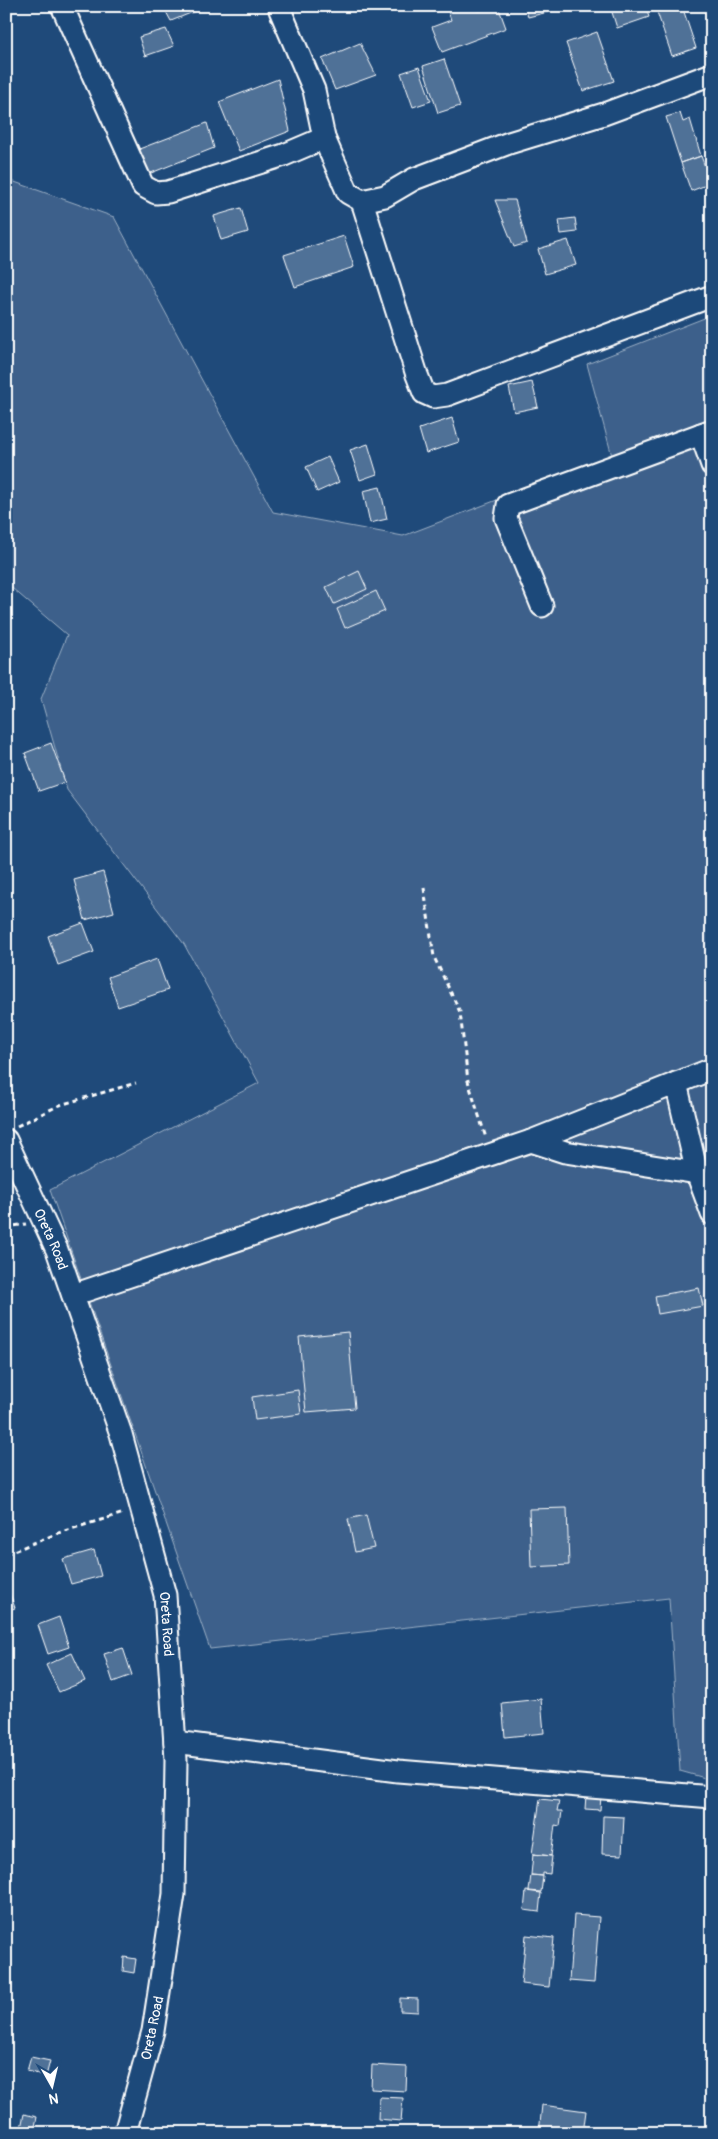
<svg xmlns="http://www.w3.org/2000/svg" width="718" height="2139" viewBox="0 0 718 2139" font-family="Pangolin,sans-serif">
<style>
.green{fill:#3c618b;stroke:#9eb0c5}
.building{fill:#507197;stroke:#fff}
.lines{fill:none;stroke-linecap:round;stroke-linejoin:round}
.minor-casing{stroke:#fff;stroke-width:25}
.path{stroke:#fff;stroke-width:3;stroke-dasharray:5 4;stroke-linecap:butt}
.minor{stroke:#1f4a7a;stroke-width:21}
.labels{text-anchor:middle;stroke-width:4;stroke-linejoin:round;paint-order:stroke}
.street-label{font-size:14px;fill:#fff;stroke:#1f4a7a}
</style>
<rect width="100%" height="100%" fill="#1f4a7a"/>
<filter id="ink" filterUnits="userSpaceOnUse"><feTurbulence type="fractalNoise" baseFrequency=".02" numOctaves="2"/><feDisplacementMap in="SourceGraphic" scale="10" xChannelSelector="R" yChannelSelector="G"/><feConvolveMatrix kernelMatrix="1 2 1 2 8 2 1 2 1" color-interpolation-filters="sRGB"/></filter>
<g filter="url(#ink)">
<!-- green -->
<path class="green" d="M6,179L114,217L273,512L403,536L612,456L587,364L712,315V1780L680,1771L669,1598L210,1649L50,1190L259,1083L184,944L67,790L41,699L67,635L6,583Z"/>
<!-- building -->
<path class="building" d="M208,6L171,21L164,8L176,6Z
M460,6H476L478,11L498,6L506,28L442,52L432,27L451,20L448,11Z
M525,6H547L548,12L528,17Z
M610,6H645L649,17L617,28Z
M655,6H682L696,48L672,56Z
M166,29L174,46L145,56L139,37Z
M597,32L614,81L583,91L566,43Z
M360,43L376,75L335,90L322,59Z
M444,59L460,106L438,113L423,66Z
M419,67L431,101L413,107L401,73Z
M278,79L290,131L239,151L219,102Z
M680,113L683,122L690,119L701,156L681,163L666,117Z
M207,123L214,148L146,175L134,151Z
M701,156L711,183L691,191L681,163Z
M495,200H515L527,243L514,247Z
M241,208L248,232L221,240L214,216Z
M575,218L577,232L561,234L559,220Z
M344,236L354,267L295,287L284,255Z
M568,240L576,265L545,274L538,249Z
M532,382L538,407L514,412L509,387Z
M452,418L459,442L426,453L419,429Z
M368,444L377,474L360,480L350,450Z
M328,457L339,482L317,492L306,467Z
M380,487L387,519L370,523L363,491Z
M359,571L367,589L334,604L326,587Z
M376,591L385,611L345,628L337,609Z
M51,743L65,782L39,791L25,753Z
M103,872L114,912L85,920L74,880Z
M83,923L94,952L58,965L48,936Z
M157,959L168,990L118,1007L108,977Z
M699,1288L703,1306L658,1314L655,1296Z
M348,1332L355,1408L306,1412L299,1337Z
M298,1390L301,1414L255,1420L252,1397Z
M567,1508L569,1565L531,1567L529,1509Z
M366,1515L374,1548L355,1552L348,1519Z
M94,1550L101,1576L71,1584L63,1559Z
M6,1582L15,1608L6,1611Z
M59,1617L69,1647L48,1654L38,1625Z
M123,1648L132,1675L113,1682L104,1654Z
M72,1653L85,1681L59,1692L46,1665Z
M541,1699L544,1733L505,1737L502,1703Z
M586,1795H601L600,1810L585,1809Z
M540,1799L559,1801L557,1811H562L560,1826L555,1825L551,1856L532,1854Z
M603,1816L624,1817L622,1855L602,1854Z
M533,1854L552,1856L550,1874L543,1873V1876L531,1875Z
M531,1875L543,1876L541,1892L529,1891Z
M526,1891L541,1893L539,1912L524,1910Z
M574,1915L599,1917L594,1983L569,1981Z
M526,1935L554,1938L549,1987L521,1984Z
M124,1957L136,1959L134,1973L123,1971Z
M400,1998L418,1999V2012L400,2011Z
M31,2057L50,2061L46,2076L27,2071Z
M372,2065L407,2067L406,2091L371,2089Z
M379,2097L403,2098L401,2121L378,2119Z
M542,2105L586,2111L583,2133H539Z
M24,2114L37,2117L34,2131L21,2128Z"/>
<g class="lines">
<defs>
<g id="minor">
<path d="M62,6L143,186L156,193L168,192L284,155L324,138"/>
<path d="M281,6L280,10L314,90L324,138L348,193L362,201L385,196L414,179L509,143L604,114L712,74"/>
<path d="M362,201L417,375L424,393L433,397L447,395L712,296"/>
<path d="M701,434L712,465"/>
<path d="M542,606L506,518L508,505L712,430"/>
<path d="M676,1083L697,1173L712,1214"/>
<path id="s1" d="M6,1140L57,1250L121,1434L165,1595L176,1760L174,1894L153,2031L125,2133"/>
<path d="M531,1141L565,1152L697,1173"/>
<path d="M73,1295L531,1141L712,1069"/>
<path d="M175,1742L398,1771L712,1797"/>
</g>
</defs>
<!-- minor casing -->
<use href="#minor" class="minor-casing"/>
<!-- path -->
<path class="path" d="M424,888L434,957L460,1012L468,1081L486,1138
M17,1126L60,1105L136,1083
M6,1227L26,1224
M6,1554L61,1532L124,1513"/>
<!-- minor -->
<use href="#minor" class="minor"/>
</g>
</g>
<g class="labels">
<!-- street labels -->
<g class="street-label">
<text dy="5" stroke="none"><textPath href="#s1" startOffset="109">Oreta Road</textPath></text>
<text dy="5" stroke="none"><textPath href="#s1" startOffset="512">Oreta Road</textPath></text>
<text transform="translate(152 2028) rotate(-78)" y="5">Oreta Road</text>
</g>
</g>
<!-- margin -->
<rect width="718" height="2139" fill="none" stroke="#1f4a7a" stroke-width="25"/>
<rect x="12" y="12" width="693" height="2114" fill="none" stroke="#fff" stroke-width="2" filter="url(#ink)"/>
<!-- north arrow -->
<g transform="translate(52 2086) rotate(172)" stroke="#1f4a7a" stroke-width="4" paint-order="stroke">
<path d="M0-4L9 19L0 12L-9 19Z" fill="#ffffff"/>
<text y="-8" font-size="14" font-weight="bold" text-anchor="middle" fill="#ffffff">N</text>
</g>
</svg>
